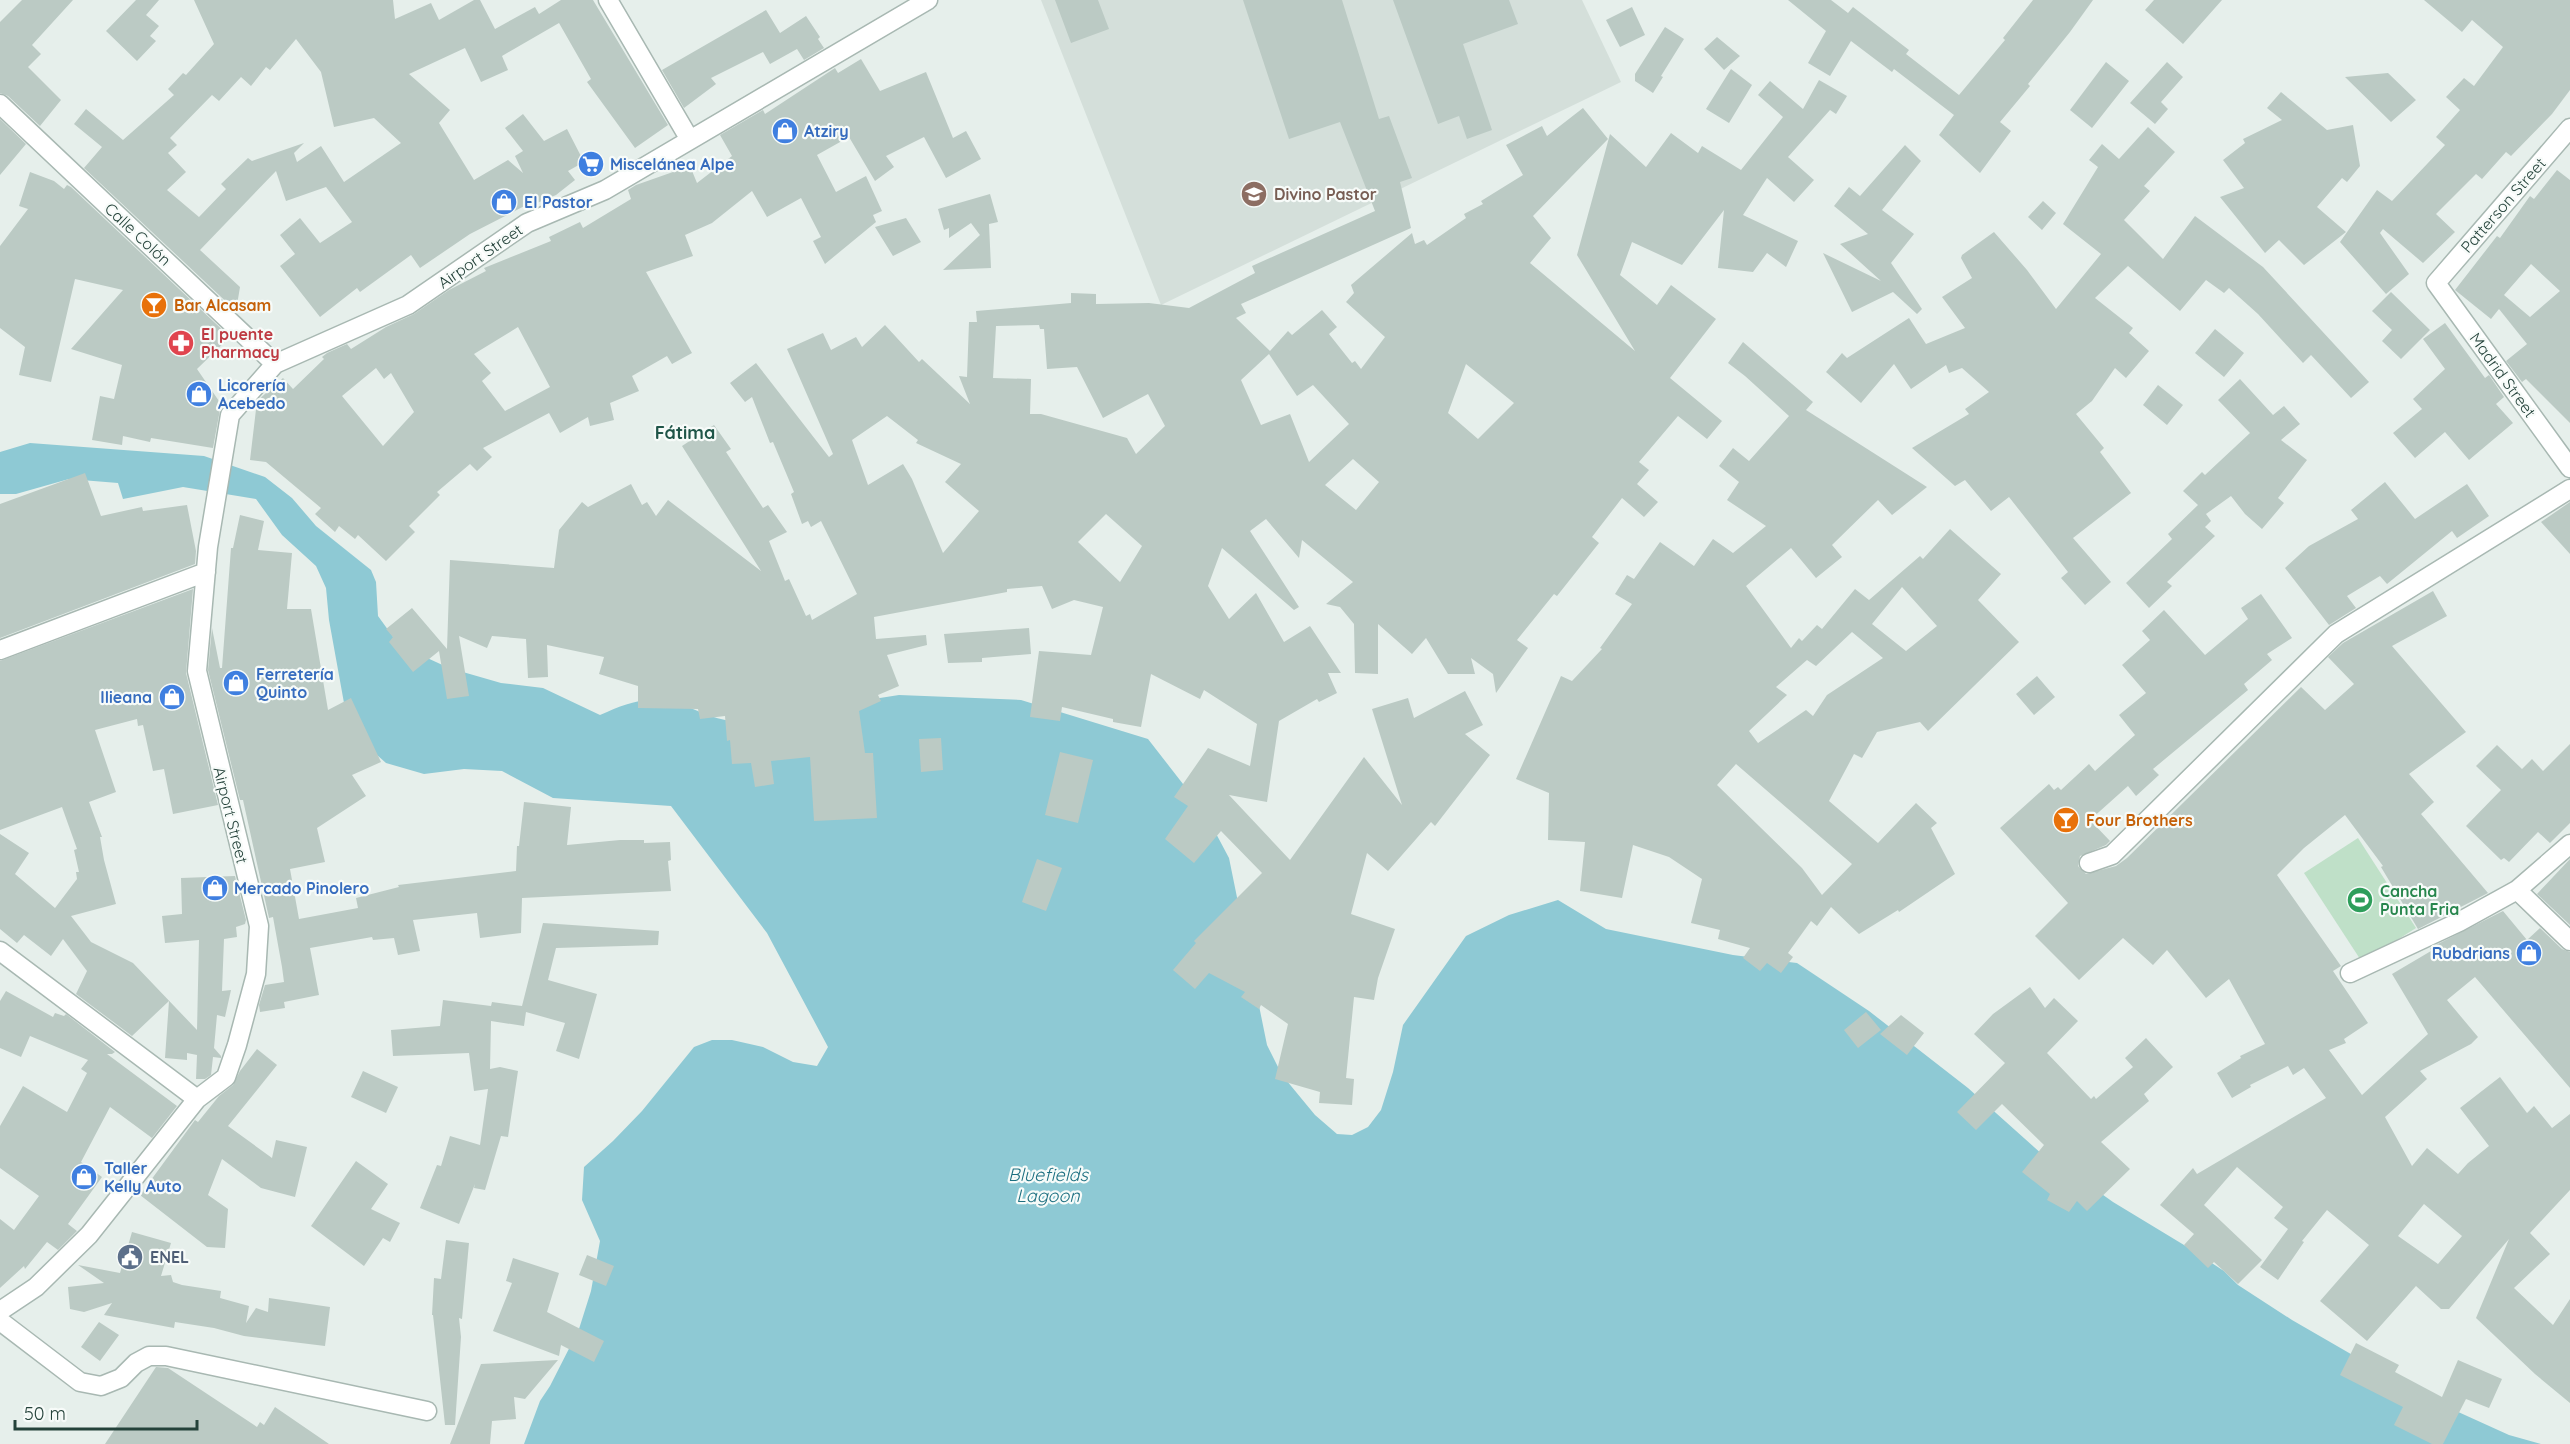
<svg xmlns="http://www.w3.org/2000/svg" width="2570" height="1444" viewBox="0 0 2570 1444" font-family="Quicksand,sans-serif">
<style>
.built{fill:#d4dfda}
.green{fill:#bfe0c8}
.water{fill:#8ec9d4}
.building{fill:#bbcac4;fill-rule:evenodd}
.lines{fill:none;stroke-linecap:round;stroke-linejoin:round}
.minor-casing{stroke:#a8b8b2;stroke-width:21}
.minor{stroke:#fff;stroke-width:18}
.labels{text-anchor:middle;stroke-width:4.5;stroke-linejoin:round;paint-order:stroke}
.shop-label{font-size:16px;font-weight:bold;fill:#366cbe;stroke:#f7fbf9;text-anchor:start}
.education-label{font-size:16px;font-weight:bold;fill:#785e54;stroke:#f7fbf9;text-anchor:start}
.street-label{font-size:16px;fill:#24423a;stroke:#f7fbf9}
.food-label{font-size:16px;font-weight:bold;fill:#c56008;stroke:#f7fbf9;text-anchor:start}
.health-label{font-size:16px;font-weight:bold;fill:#be3a42;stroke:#f7fbf9;text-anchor:start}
.leisure-label{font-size:16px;font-weight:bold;fill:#27864d;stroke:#f7fbf9;text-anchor:start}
.service-label{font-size:16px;font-weight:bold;fill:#4e5e75;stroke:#f7fbf9;text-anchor:start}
.neighbourhood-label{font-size:18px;font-weight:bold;fill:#1f5548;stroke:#f7fbf9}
.water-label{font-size:18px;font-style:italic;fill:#1c6f80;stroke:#f7fbf9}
</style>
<rect width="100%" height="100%" fill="#e6efeb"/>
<!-- built -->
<path class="built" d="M1041,0H1582L1621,82L1161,305Z"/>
<!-- green -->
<path class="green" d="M2358,838L2416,928L2362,962L2304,873Z"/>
<!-- water -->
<path class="water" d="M30,443L204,456L265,477L292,498L316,526L371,570L376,582L378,616L399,645L449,668L501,683L543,688L600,715C627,703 643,696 674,703C694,707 712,720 733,721L899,695L975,698L1021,700L1148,739L1204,811L1229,858L1267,1045L1282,1075L1315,1115L1337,1134L1352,1135L1368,1127L1381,1110L1393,1072L1403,1025L1466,936L1509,915L1558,900L1606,929L1733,955L1797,963L1869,1011L1968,1088L2053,1164L2068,1170L2113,1202L2184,1245L2224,1271L2238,1285L2292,1320L2382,1372L2434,1401L2509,1435L2541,1444H524L540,1401L550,1386L579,1329L591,1291L600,1241L582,1200L584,1167L613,1141L642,1111L694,1047L712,1040H732L763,1047L793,1062L817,1066L828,1047L767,933L671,806L553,798L502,771L464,769L424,774L386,763L359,739L346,714L329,620L326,588L316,566L282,535L256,499L183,487L123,499L118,483L69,479L16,494H0V452Z"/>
<!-- building -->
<path class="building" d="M22,0H73L32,45L41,54L28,67L61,100L40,126L8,96L0,93V22Z
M136,0H159L146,15L159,26L150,36L156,41L137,61L106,31Z
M194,0H393L395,19L431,3L439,20L474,0H480L495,29L535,7L539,14L561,0H593L668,125L635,148L587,82L591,79L559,23L502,56L508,70L481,82L465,48L409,74L450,110L439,123L474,180L508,160L523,173L515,156L523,151L505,128L523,114L544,141L567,129L584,162L568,171L575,180L556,195L537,203L536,200L470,234L420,268L411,255L360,292L357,288L320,317L280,266L295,254L280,235L300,218L320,243L352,222L326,187L286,201L276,171L200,250L240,287L236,311L84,168L102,147L74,124L86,109L123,140L174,95L168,89L183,73L186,75L214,44ZM296,39L321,72L334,127L374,118L401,143L344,182L321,146L297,162L294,153L304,143L252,161L248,158L221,184L226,189L199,217L167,190L186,172L168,153L177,145L170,138L212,95L219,101L241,77L251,86L266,67L270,70Z
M1055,0H1098L1109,29L1071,43Z
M1243,0H1342L1379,119L1389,116L1412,178L1400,182L1411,228L1241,304L1246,313L1236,318L1270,351L1288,331L1292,335L1322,310L1337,327L1329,334L1352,363L1355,361L1361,369L1385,337L1346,302L1354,293L1351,285L1412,233L1415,244L1424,240L1427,245L1466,218L1464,214L1483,204L1481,201L1523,175L1506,145L1542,126L1547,136L1583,108L1608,139L1533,216L1551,238L1530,263L1635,351L1577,255L1610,134L1646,167L1671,133L1698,153L1702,146L1741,170L1783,117L1758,95L1770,81L1803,109L1819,80L1847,96L1836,114L1830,110L1788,157L1814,180L1794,202L1767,178L1743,215L1798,241L1786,267L1767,253L1753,272L1718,268L1724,210L1682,265L1632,242L1620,275L1657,305L1671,285L1716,319L1670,378L1722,421L1707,439L1678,416L1639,462L1649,470L1637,484L1658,502L1644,517L1622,498L1592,537L1599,543L1557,596L1554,594L1517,640L1528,648L1496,693L1493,674L1471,658L1475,674H1448L1426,638L1412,654L1378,624V674L1355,673L1354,624L1340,607L1326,604L1353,582L1302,540L1299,558L1266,519L1250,531L1299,607L1294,610L1222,548L1208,586L1229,619L1256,593L1284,642L1310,626L1341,673H1328L1337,693L1319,702L1317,699L1279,721L1267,802L1229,795L1290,860L1364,757L1402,805L1372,709L1408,698L1414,718L1465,691L1483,725L1465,734L1490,755L1435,826L1431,822L1388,871L1367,853L1351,914L1395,929L1378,978L1374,1000L1354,997L1346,1078L1354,1079L1352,1105L1319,1103L1320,1092L1275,1079L1288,1024L1261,1005L1259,1009L1241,997L1245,992L1209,973L1195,989L1173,970L1196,943L1194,941L1262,873L1221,831L1194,863L1165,839L1188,806L1174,797L1208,748L1250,766L1257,724L1204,690L1200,699L1151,674L1141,727L1113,722V719L1062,707L1060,721L1030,717L1039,651L1091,655L1103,607L1074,600L1052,609L1042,586L1007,589V592L874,617L876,639L926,635L927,645L887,655L899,686L878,695L881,701L859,711L865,753H873L877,818L814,821L810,757L771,761L774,784L755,787L751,763L732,764L730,740L727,741L725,716L700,719L698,709L638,708V686L599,674L604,657L547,645L548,677L528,678L526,639L492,636L487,648L459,636L469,696L447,699L439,651L413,672L389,642L393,637L386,629L412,608L447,649L450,560L554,568L559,530L582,502L588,507L631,484L642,505L647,502L656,516L668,500L761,571L682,446L714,425L731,449L726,452L763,508L768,505L787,532L769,541L785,581L789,579L806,616L810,614L812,620L857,594L821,521L811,527L808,521L802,524L791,494L794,492L773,442L770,443L752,397L745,402L730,383L756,363L829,457L833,454L787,349L823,333L831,350L856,337L862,347L885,325L919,362L922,359L970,404L959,376L967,377L969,322H977L976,311L1071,303V293L1096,294V304L1149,303L1189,308L1255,273L1252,266L1375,211L1340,122L1289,139ZM1039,325L1040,329H1044L1047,369L1077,367L1103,418L1148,394L1165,426L1136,454L1127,438L1041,414H1030L1031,379L993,378L996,326ZM1269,354L1297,396L1313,385L1349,424L1309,462L1290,414L1261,425L1241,380ZM1466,364L1514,403L1478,439L1448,413ZM887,416L918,440L916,443L961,464L945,482L979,511L943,553L912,479L903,464L868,485L852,440ZM1353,459L1379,482L1356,510L1325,485ZM1106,514L1142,546L1120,582L1078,542Z
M1393,0H1509L1518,24L1463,44L1492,130L1467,139L1459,116L1438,124Z
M1788,0H1831L1848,13L1853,7L1909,50L1906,54L1959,95L2005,40L2003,38L2033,0H2093L2070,32L2028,84L2030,86L2000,122L2011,131L1980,173L1939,135L1954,115L1894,69L1892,72L1851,41L1830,76L1808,63L1826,31Z
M2154,0H2222L2183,44L2145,10Z
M2424,0H2570V90L2552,114L2511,156L2506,152L2482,179L2476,174L2436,214L2455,232L2423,263L2383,229L2380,233L2409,274L2386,294L2340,242L2377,190L2392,201L2445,145L2436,137L2460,110L2446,97L2464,78L2474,86L2503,47L2472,20L2462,32Z
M1632,7L1645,35L1620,47L1606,20Z
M766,10L780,33L806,16L820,37L818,39L824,48L804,60L797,49L770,64L763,52L711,78L716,84L684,108L662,70Z
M1665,27L1684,39L1661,76L1663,77L1653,93L1635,81V74Z
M1717,37L1740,56L1724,70L1704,49Z
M861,59L880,91L926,72L953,138L966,131L981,159L946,178L924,137L886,156L894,167L875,181L849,137L817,155L836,192L866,176L882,211L873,215L876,222L825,264L813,241L821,237L801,198L767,217L752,191L712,223L685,235L693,256L646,272L692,353L672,364L667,356L632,376L639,391L610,403L614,420L590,426L588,417L560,433L549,413L483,448L492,457L477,471L470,464L437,492L440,495L409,526L415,532L386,561L358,535L355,539L339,526L335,532L315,514L321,508L266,462L250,460L257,401L283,378L293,389L324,359L322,357L327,353L347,344L351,349L386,327L414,314L449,290L486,271L484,268L551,241L549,237L580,222L583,228L631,199L628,190L636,185L690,166L697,183L732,156L720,135L763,110L765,114L835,68L838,73ZM518,327L550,387L505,411L482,381L491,373L474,354ZM376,368L384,379L391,373L414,412L383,446L342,396Z
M2106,62L2129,81L2092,128L2070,110Z
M2167,62L2183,77L2161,102L2168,109L2155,124L2130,103Z
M1731,69L1752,85L1729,123L1706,109Z
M2388,73L2416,100L2391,122L2345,77Z
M2281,92L2327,130L2353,125L2360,166L2347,182L2342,178L2317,207L2346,232L2304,265L2279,240L2265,253L2220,197L2244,188L2223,160L2245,143L2243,139L2282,120L2267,108Z
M0,119L26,144L0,175Z
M2148,127L2175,152L2144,186L2150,191L2124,220L2163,259L2195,216L2263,267L2369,382L2351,398L2311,355L2303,363L2258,314L2229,288L2224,293L2206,280L2180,311L2128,266L2095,298L2133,328L2129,333L2149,351L2126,378L2115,368L2092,401L2076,414L2104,448L2100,452L2131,493L2073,538L2111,582L2085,605L2061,578L2068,572L2009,497L1991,511L1965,480L1955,486L1912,448L1969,414L1965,409L1989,392L1962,368L1949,373L1946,365L1911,389L1894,364L1861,403L1826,372L1842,353L1847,358L1909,318L1926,344L1965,328L1942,297L1972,278L1961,258L1962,255L1994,232L2027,270L2056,309L2101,254L2063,224L2098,167L2089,160L2102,144L2119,159Z
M1905,145L1921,161L1882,210L1914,234L1891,263L1922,309L1917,314L1893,292L1852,312L1823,253L1881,281L1840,244L1868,234L1834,206L1849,187L1860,196Z
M2557,170L2570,180V423L2526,379L2522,382L2506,361L2527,344L2499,309L2491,319L2455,290L2497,236L2500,238L2530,196L2534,199ZM2531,264L2560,291L2530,317L2504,295Z
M30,172L54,181L64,189L67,185L71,187L230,337L197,369L221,404L213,448L151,438L150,442L123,436L122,445L92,440L100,396L114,399L122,365L71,349L123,290L75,279L51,382L19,375L25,347L0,328V246L28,209L19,206Z
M990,194L998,222L989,224L991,268L943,270L980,235L971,223L949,238V228L944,230L938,209Z
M2043,201L2056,213L2042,230L2028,217Z
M906,218L921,242L893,256L875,227Z
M2391,292L2430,330L2401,359L2382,341L2392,330L2372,311Z
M2445,323L2485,378L2489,375L2504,397L2496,404L2513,423L2469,460L2445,432L2415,458L2393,433L2422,409L2413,399L2445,369L2423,339Z
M2215,329L2244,353L2224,377L2195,353Z
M1743,342L1813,402L1806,410L1927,487L1892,515L1878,500L1832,545L1842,557L1816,578L1791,548L1746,586L1791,648L1799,638L1802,641L1817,625L1822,629L1855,589L1869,600L1920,556L1923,559L1950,529L2001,574L1978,600L2019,642L1928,731L1920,722L1877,732L1862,758L1854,754L1829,801L1878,843L1916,803L1937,823L1931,828L1955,874L1899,912L1898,910L1859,934L1831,907L1817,926L1811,921L1788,953L1793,957L1781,973L1767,963L1760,971L1743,958L1750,948L1718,939L1720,930L1691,923L1702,879L1669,857L1633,845L1622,898L1580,891L1585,842L1548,840L1549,793L1516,779L1561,676L1572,681L1602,649L1600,648L1632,604L1615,594L1627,575L1634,579L1660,542L1694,566L1713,539L1733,553L1766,526L1727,500L1739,482L1719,466L1733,448L1749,461L1789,416L1745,376L1728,363ZM1902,587L1937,626L1906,651L1872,624ZM1852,632L1883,658L1827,695L1813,716L1806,710L1758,743L1749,731L1787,695L1776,687L1807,660L1816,666ZM1736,764L1852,864L1822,895L1802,868L1717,785Z
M2240,379L2273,415L2284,406L2300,424L2281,440L2307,460L2278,498L2284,503L2262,529L2245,514L2231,496L2206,514L2211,521L2205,527L2215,536L2167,582L2172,586L2149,608L2126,583L2172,539L2168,534L2198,505L2183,491L2202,472L2205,475L2250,433L2218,400Z
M2158,385L2183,405L2167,425L2143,405Z
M85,473L101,516L142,507L143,511L187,505L196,551L195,564L0,638V504Z
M2385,482L2415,519L2467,484L2489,516L2457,538L2452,531L2387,584L2380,576L2347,596L2356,608L2329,625L2285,568L2309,546L2358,519L2351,510Z
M2570,502V554L2541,522Z
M240,515L264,521L258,550L292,553L287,609H311L328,710L351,698L381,762L352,775L366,796L317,828L325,862L290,869L299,919L358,908L356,898L399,887L398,885L516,871L517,846H519L524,802L571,807L567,845L620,840H644V843L670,842L671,860L668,861L671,891L522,898L521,933L480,938L477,913L413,920L420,951L398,955L394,938L373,940L372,937L310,948L319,995L284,1002L285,1008L260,1012L259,1005L265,985L284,982L282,967L273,917L269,918L243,800H240L208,670L212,628L220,668H222L231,548H233Z
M193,589L186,673L218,805L173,814L164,769L153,771L143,725L138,726L137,719L95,730L116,792L89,802L102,837H100L104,860L116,904L71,916L91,942L133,963L197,1030L199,940L165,943L162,916L182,914L181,878L235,876L247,924L246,920L245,924L236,927L237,937L224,939L222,991L231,990L225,1017L217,1015L214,1048L221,1056V1058L213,1057L211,1075L205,1079H196L197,1055L187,1053V1060L165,1058L169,1001L132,1036L76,994L87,971L63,939L51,956L24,935L17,943L0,929V834L29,853L15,874L55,908L77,879L76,872H79L74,850L77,849L62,807L0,830V661Z
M2433,591L2447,616L2392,646L2466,732L2409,774L2434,802L2421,814L2488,893L2418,929L2381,867L2383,866L2345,815L2304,848L2277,875L2341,966L2333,971L2368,1023L2344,1039L2346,1043L2329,1050L2362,1095L2428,1034L2392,974L2431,951L2430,948L2503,911L2527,940L2540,928L2562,949L2570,952V1088L2475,977L2447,1000L2478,1037L2471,1044L2420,1071L2427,1079L2385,1117L2412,1166L2427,1148L2458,1174L2468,1163L2489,1146L2460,1108L2500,1077L2527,1113L2534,1106L2552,1128L2570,1114V1190L2530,1233L2550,1254L2514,1288L2553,1325L2570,1299V1403L2535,1374L2476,1318L2509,1239L2449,1309H2441L2416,1286L2367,1341L2320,1301L2369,1245L2327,1210L2302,1241L2304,1242L2278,1280L2260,1267L2288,1229L2274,1218L2283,1207L2237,1167L2204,1205L2262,1260L2238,1284L2214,1262L2208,1268L2184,1245L2194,1234L2160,1205L2193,1168L2197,1174L2326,1098L2304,1068L2293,1075L2288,1066L2250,1085L2251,1087L2232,1098L2217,1073L2241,1058L2240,1056L2265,1044L2229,979L2206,998L2167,950L2153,965L2123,938L2079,980L2035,936L2068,903L2000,828L2049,784L2054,790L2058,787L2061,790L2089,764L2095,771L2135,735L2119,715L2146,693L2122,665L2150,640L2142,631L2164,610L2205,655L2248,619L2241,608L2261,594L2292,638L2267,654L2272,660L2244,684L2248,690L2153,769L2159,775L2136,796L2128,786L2090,820L2110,841L2106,845L2080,856L2078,866L2086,874L2116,866L2127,858L2301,687L2325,710L2354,684L2328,657L2343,643ZM2424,1204L2462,1236L2438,1264L2398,1236Z
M1029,628L1031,654L982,658V662L948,663L944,634Z
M2037,676L2055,697L2034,715L2016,694Z
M941,738L943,770L921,772L919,739Z
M2570,744V823L2550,843L2538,832L2509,862L2504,858L2501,860L2466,826L2501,790L2476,766L2497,745L2522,769L2532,759L2543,771Z
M1060,752L1093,760L1078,823L1045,815Z
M1037,859L1062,868L1046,911L1022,902Z
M2570,859V925L2537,894Z
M543,923L659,931L658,945L556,948L548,980L597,994L579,1059L556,1051L565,1023L526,1012L524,1026L491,1021L490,1069L500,1067L518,1071L508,1137L501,1136L485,1190L474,1188L475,1184L459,1224L420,1208L437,1165L441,1166L450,1136L480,1145L488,1089L474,1091L469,1053L393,1056L391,1030L440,1026L443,1000L491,1006L492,1002L522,1006Z
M2030,987L2045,1008L2054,998L2078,1021L2047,1053L2091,1099L2094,1096L2096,1099L2133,1067L2125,1058L2146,1038L2173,1067L2144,1094L2149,1101L2101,1142L2130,1169L2087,1211L2077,1201L2069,1212L2047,1200L2050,1194L2022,1172L2044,1145L2002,1104L1976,1130L1957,1112L2005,1063L1974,1034L1993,1014Z
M6,991L53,1017L55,1013L64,1016L66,1014L115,1052L112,1054H107L177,1106L152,1138L110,1107L81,1162L102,1177L68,1224L77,1231L58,1250L47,1242L25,1269L24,1266L0,1288V1219L14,1230L39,1196L0,1168V1126L23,1086L67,1112L87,1073L81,1069L88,1060L30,1036L21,1057L0,1048V1001Z
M1866,1012L1881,1030L1858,1048L1844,1030Z
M1901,1015L1924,1033L1907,1055L1880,1034Z
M257,1049L277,1065L228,1126L272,1158L276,1140L307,1147L295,1197L261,1188L222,1159L208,1195L228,1209L225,1248L207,1247L140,1195L195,1120L198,1122L219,1096L233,1085L240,1071Z
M363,1071L398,1087L386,1113L351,1097Z
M356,1161L388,1184L371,1209L400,1223L390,1242L383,1238L364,1266L311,1226Z
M132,1232L171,1243L161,1276L171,1275L173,1282L182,1285L221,1291L220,1298L249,1306L246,1323L256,1308L268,1312L269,1298L330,1307L325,1346L244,1336L214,1328L175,1322L174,1328L104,1315L112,1303L84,1312L70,1309L68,1287L104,1283L78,1265L120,1273Z
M446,1240L469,1243L462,1319L459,1318L461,1337L455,1425H445L433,1315H432L434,1278L441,1279Z
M587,1255L614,1266L606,1286L579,1275Z
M513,1258L559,1273L547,1312L604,1341L594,1362L561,1345L559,1356L493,1331L512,1283L506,1281Z
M99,1322L119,1335L100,1361L81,1347Z
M2356,1343L2399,1365L2395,1372L2442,1397L2458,1360L2502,1379L2489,1408L2466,1399L2443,1444H2432L2394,1425L2403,1407L2340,1375Z
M558,1360L525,1399L514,1397L516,1419L492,1421L490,1444H450L481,1364Z
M156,1367L168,1368L257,1427L260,1422L264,1425L275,1407L329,1444H105Z"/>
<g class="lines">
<defs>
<path id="minor" d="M608,0L690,140
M0,104L275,364
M2570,128L2436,283L2570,468
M0,650L206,572
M2089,863L2112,855L2336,634L2570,489
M2517,890L2570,941
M0,951L197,1099
M2350,973L2459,922L2517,890L2570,844
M0,1311L36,1287L89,1235L197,1099L226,1077L237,1045L256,974L259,926L197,671L208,547L230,415L275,364L408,305L527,223L605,190L928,0
M0,1321L80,1382L101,1386L121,1378L136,1363L149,1356H166L427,1411"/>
</defs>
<!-- minor casing -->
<use href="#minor" class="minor-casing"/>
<!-- minor -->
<use href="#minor" class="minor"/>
</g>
<!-- icons -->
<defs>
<symbol id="shop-disc" viewBox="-11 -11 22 22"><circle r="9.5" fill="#3f7fe0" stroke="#f7fbf9"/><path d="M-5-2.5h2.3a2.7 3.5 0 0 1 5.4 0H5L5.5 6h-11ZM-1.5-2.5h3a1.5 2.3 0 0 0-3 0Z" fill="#fff"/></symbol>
<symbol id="supermarket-disc" viewBox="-11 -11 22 22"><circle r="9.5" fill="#3f7fe0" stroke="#f7fbf9"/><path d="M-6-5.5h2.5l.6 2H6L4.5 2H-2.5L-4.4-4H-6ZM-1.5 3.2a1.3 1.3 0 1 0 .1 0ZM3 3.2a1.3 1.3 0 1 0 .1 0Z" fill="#fff"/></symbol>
<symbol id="university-disc" viewBox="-11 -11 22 22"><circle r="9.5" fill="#8d6e63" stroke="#f7fbf9"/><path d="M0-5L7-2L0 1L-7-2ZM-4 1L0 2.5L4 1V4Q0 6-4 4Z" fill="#fff"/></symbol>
<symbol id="bar-disc" viewBox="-11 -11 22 22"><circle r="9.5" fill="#e8710a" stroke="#f7fbf9"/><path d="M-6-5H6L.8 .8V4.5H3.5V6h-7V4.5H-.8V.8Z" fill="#fff"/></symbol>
<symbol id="pharmacy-disc" viewBox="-11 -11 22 22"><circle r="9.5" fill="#e0444e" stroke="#f7fbf9"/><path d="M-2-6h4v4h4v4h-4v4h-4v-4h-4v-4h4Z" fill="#fff"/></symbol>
<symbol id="stadium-disc" viewBox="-11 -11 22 22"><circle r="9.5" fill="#2e9e5b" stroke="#f7fbf9"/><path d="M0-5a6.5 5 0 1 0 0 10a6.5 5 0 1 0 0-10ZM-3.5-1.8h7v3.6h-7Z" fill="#fff"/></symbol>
<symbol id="civic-disc" viewBox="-11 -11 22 22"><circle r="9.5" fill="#5c6f8a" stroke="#f7fbf9"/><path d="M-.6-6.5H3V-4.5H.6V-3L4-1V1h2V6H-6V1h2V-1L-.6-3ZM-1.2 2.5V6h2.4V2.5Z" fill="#fff"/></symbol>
</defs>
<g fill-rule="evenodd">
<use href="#shop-disc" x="770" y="116" width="30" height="30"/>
<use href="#supermarket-disc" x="576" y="149" width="30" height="30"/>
<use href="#university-disc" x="1239" y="179" width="30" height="30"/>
<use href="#shop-disc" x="489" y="187" width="30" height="30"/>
<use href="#bar-disc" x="139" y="290" width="30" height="30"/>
<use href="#pharmacy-disc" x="166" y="328" width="30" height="30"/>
<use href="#shop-disc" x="184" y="379" width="30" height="30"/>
<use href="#shop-disc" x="221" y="668" width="30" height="30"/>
<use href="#shop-disc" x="157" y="682" width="30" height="30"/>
<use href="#bar-disc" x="2051" y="805" width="30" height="30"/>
<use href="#shop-disc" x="200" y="873" width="30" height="30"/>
<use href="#stadium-disc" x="2345" y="885" width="30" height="30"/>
<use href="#shop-disc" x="2514" y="938" width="30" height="30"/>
<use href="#shop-disc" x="69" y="1162" width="30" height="30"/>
<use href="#civic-disc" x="115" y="1242" width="30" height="30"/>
</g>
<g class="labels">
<!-- shop labels -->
<g class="shop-label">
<text x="804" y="137">Atziry</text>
<text x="610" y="170">Miscelánea Alpe</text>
<text x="524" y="208">El Pastor</text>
<text x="218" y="391">Licorería<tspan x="218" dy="18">Acebedo</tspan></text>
<text x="256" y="680">Ferretería<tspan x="256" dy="18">Quinto</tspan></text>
<text x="152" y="703" text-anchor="end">Ilieana</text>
<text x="234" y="894">Mercado Pinolero</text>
<text x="2510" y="959" text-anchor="end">Rubdrians</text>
<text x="104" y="1174">Taller<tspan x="104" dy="18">Kelly Auto</tspan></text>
</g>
<!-- education labels -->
<g class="education-label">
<text x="1274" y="200">Divino Pastor</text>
</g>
<!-- street labels -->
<g class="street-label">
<text transform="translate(2503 205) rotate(-49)" y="6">Patterson Street</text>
<text transform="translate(138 234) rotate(43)" y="6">Calle Colón</text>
<text transform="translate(480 256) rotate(-35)" y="6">Airport Street</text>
<text transform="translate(2503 375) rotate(54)" y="6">Madrid Street</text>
<text transform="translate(231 815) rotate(76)" y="6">Airport Street</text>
</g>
<!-- food labels -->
<g class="food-label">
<text x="174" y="311">Bar Alcasam</text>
<text x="2086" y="826">Four Brothers</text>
</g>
<!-- health labels -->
<g class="health-label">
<text x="201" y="340">El puente<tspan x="201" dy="18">Pharmacy</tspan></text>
</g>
<!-- leisure labels -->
<g class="leisure-label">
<text x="2380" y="897">Cancha<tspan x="2380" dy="18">Punta Fria</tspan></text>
</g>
<!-- service labels -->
<g class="service-label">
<text x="150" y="1263">ENEL</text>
</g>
<!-- neighbourhood labels -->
<g class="neighbourhood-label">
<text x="685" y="439">Fátima</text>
</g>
<!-- water labels -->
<g class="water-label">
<text x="1048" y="1181">Bluefields<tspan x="1048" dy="21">Lagoon</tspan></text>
</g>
</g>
<!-- scale -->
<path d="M15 1420v9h182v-9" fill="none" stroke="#24423a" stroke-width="3"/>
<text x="24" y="1420" font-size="18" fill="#24423a" stroke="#f7fbf9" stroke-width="4.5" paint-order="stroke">50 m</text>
</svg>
